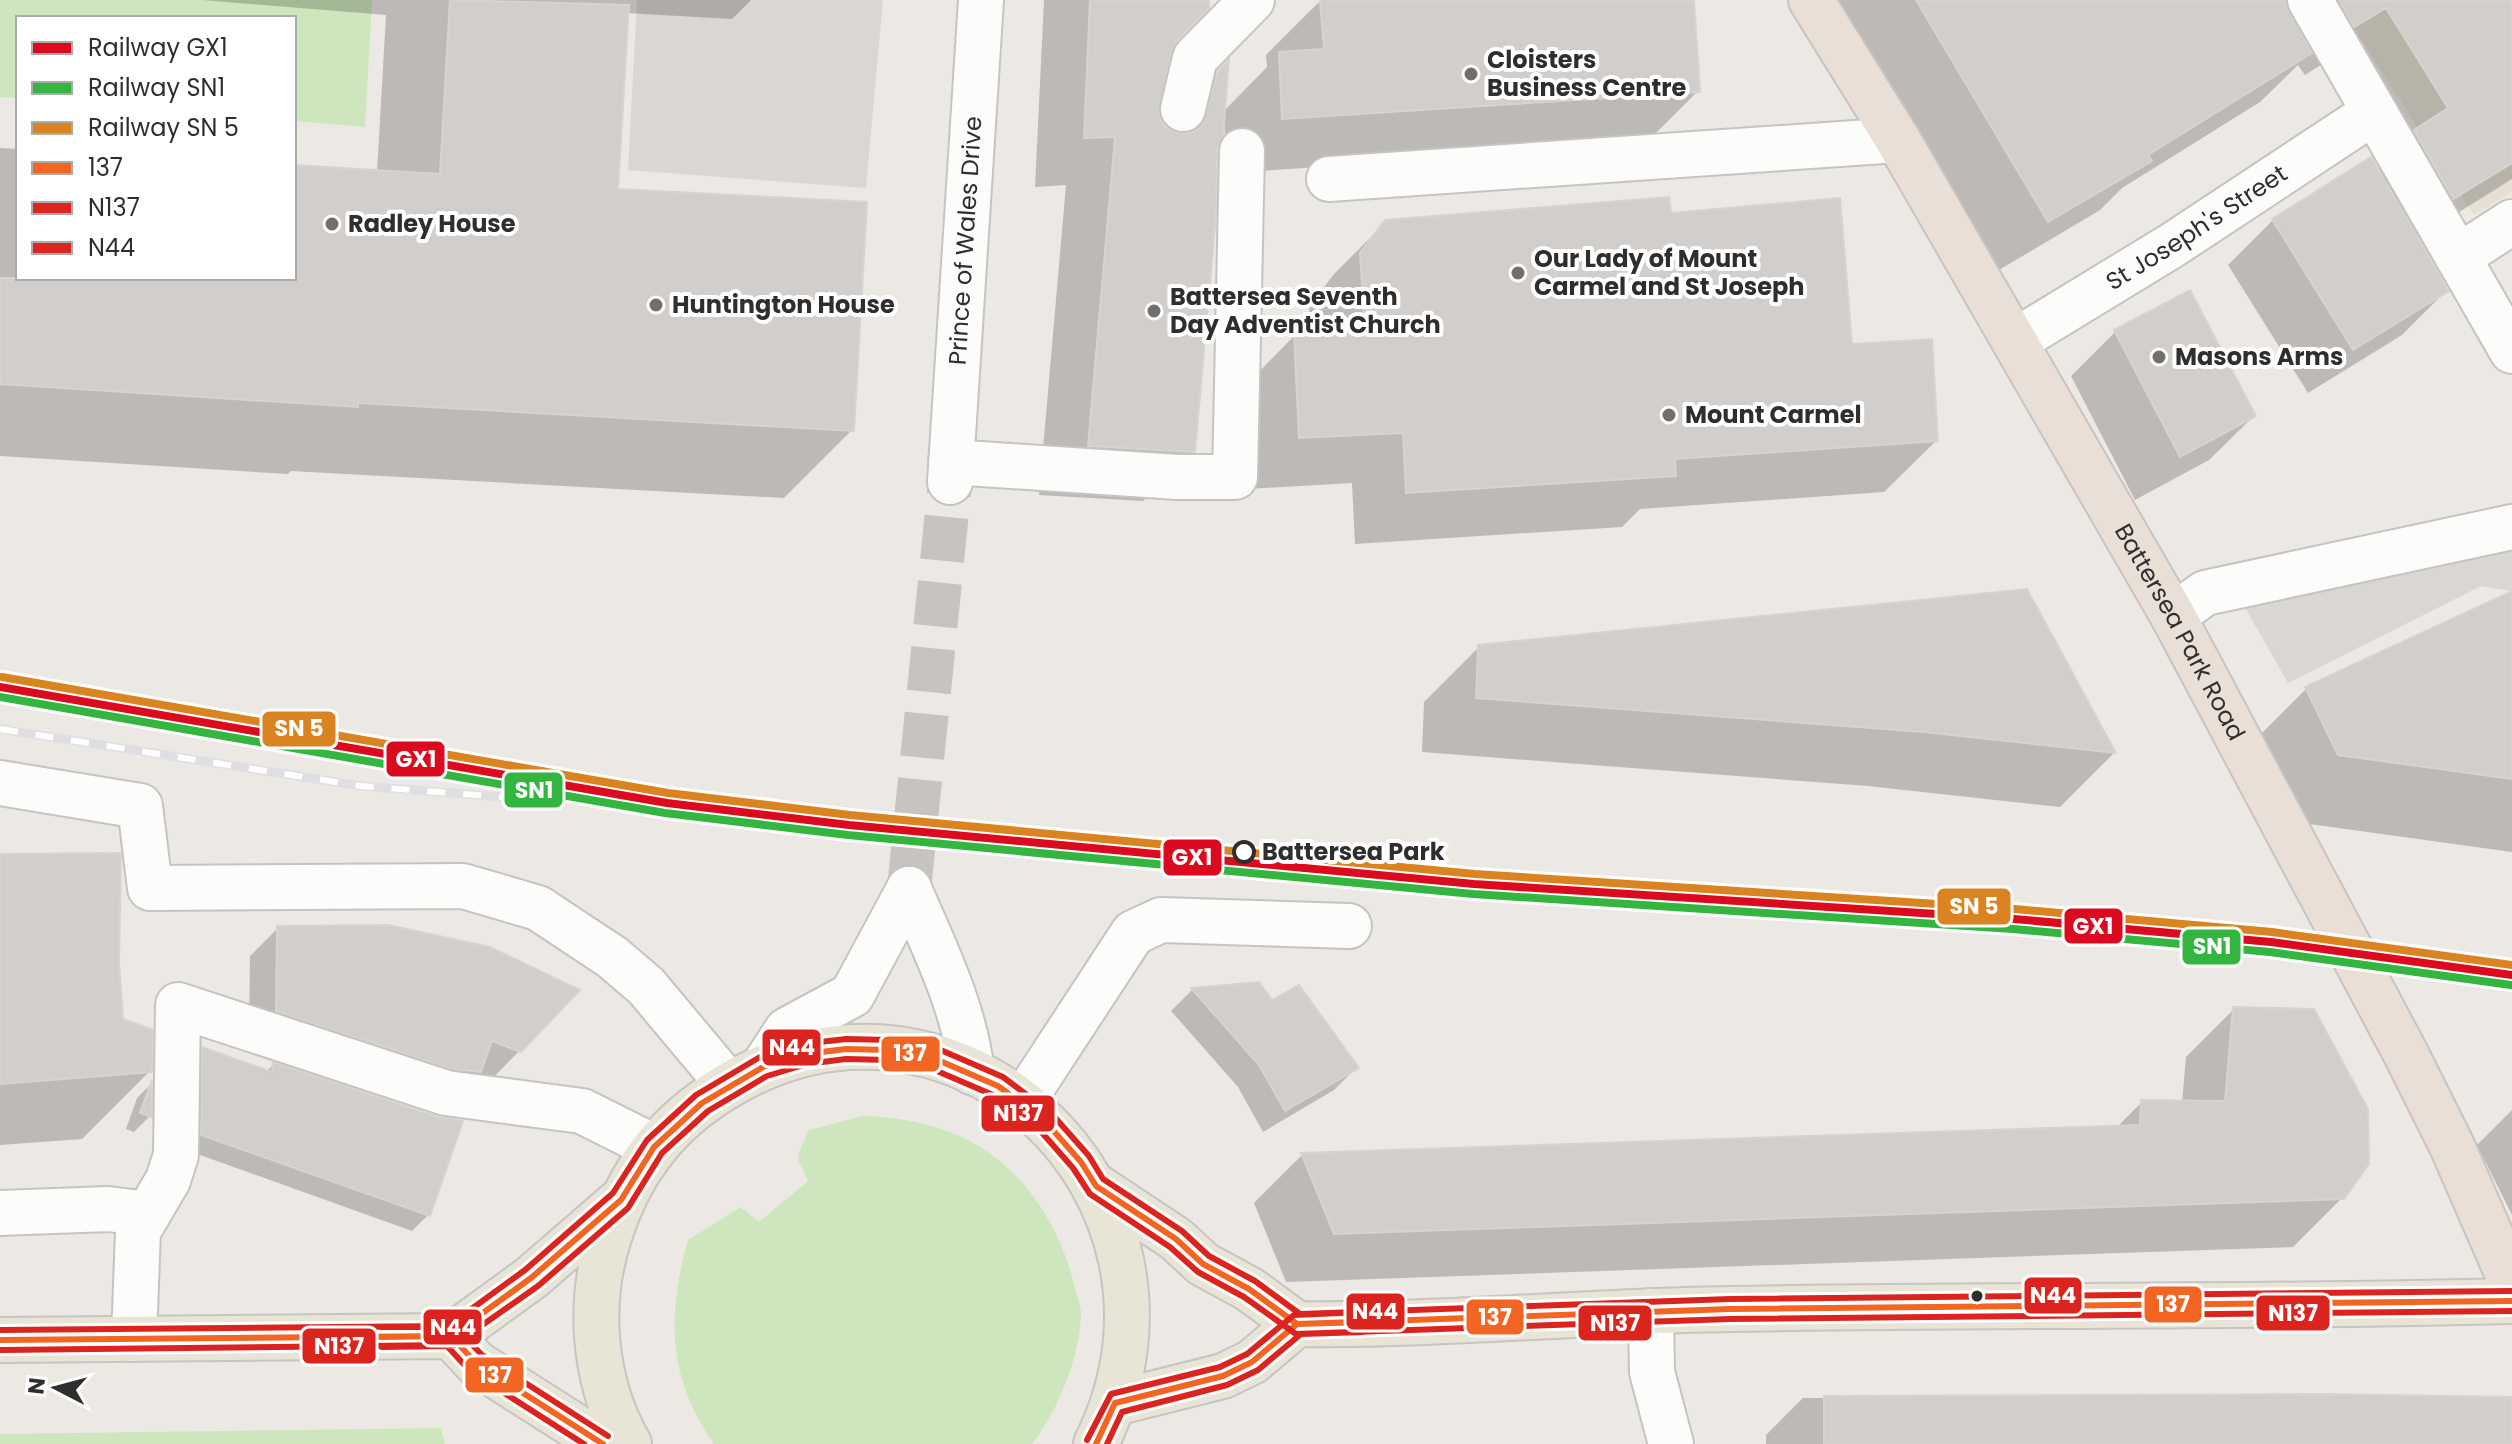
<svg xmlns="http://www.w3.org/2000/svg" width="2512" height="1444" viewBox="0 0 2512 1444" font-family="Poppins,sans-serif">
<style>
.education{fill:#e6e0d3}
.green{fill:#cee6be}
.plaza{fill:#dad6d2}
.shadow{fill:#0003}
.building{fill:#d1cecb;stroke:#d7d4d0;stroke-width:2}
.lines{fill:none;stroke-linecap:round;stroke-linejoin:round}
.minor-tunnel{stroke:#c6c3c0;stroke-width:44;stroke-dasharray:44 22;stroke-linecap:butt}
.minor-casing{stroke:#c5c4c5;stroke-width:48}
.major-casing{stroke:#c6c5c4;stroke-width:48}
.highway-casing{stroke:#c6c5c4;stroke-width:48}
.minor{stroke:#fcfcfb;stroke-width:44}
.major{stroke:#e8e4d6;stroke-width:44}
.highway{stroke:#eadfd6;stroke-width:44}
.rail-casing{stroke:#dfdfe1;stroke-width:9}
.rail{stroke:#fff;stroke-width:6;stroke-dasharray:18;stroke-linecap:butt}
.bus-1-casing{stroke:#fff;stroke-width:12}
.bus-2-casing{stroke:#fff;stroke-width:12}
.bus-3-casing{stroke:#fff;stroke-width:12}
.bus-1{stroke:#f26522;stroke-width:6}
.bus-2{stroke:#dc241f;stroke-width:6}
.bus-3{stroke:#dc241f;stroke-width:6}
.rail-1-casing{stroke:#fff;stroke-width:14}
.rail-2-casing{stroke:#fff;stroke-width:14}
.rail-3-casing{stroke:#fff;stroke-width:14}
.rail-1{stroke:#dc0a1e;stroke-width:8}
.rail-2{stroke:#33b540;stroke-width:8}
.rail-3{stroke:#d98420;stroke-width:8}
.poi-dot{fill:#706f6e;stroke:#fff;stroke-width:3}
.stop-dot{fill:#fff;stroke:#2e2e2e;stroke-width:4}
.bus-dot{fill:#2e2e2e;stroke:#fff;stroke-width:3}
.labels{text-anchor:middle;stroke-width:8;stroke-linejoin:round;paint-order:stroke}
.poi-label{font-size:24px;font-weight:bold;fill:#2e2e2e;stroke:#fff;text-anchor:start}
.street-label{font-size:24px;fill:#2e2e2e;stroke:#fff}
.stop-label{font-size:24px;font-weight:bold;fill:#2e2e2e;stroke:#fff;text-anchor:start}
.line-badge{stroke:#fff;stroke-width:3}
.badge-label{font-size:22px;text-anchor:middle;font-weight:bold;fill:#fff}
</style>
<rect width="100%" height="100%" fill="#ece8e4"/>
<!-- education -->
<path class="education" d="M2336,0H2512V192L2474,215Z"/>
<!-- green -->
<path class="green" d="M0,0H372L365,127L294,121V18H18V98L0,97Z
M863,1116C897,1117 933,1123 964,1138C1022,1166 1059,1224 1074,1284C1076,1294 1081,1305 1081,1314C1079,1359 1059,1409 1032,1444H714C667,1377 667,1316 688,1240L741,1207L759,1222L808,1181L797,1157L809,1130Z
M441,1428L445,1444H0V1434Z"/>
<!-- plaza -->
<path class="plaza" d="M637,0H883L866,188L628,170Z
M2512,502V591L2481,586L2288,683L2221,565L2397,533Z"/>
<!-- shadow -->
<path class="shadow" d="M202,0H751L732,19L626,13L616,190L852,430L784,498L291,471L288,474L0,456V148L18,149V278H294V167L377,172L386,15Z
M1044,0H1207V7L1169,51L1157,118L1166,131L1169,123L1227,64L1223,112L1267,67L1266,55L1321,0H1692L1698,91L1643,146L1228,173L1223,112L1215,150L1193,451L1143,501L1039,495L1066,185L1035,187Z
M1838,0H2512V179L2416,239L2446,291L2402,335L2308,393L2228,265L2273,220L2371,159L2377,170L2396,151L2336,55L2305,75L2298,65L2260,102L2122,188L2100,210L1999,270Z
M1669,216L1851,346L1936,441L1884,492L1640,509L1622,527L1355,544L1352,483L1248,489L1243,388L1294,336L1311,335L1309,307L1334,274L1386,222Z
M2115,332L2254,416L2209,460L2135,500L2071,376Z
M2026,591L2114,753L2060,807L1868,786L1422,752L1424,702L1479,647Z
M2512,610V852L2274,819L2242,753L2306,689Z
M0,857L117,963L122,1021L150,1071L82,1139L0,1145Z
M278,928L519,1051L491,1080L476,1074L450,1100L249,1039L250,956Z
M1258,984L1271,1002L1356,1068L1334,1090L1263,1132L1238,1087L1171,1011L1192,990Z
M2234,1009L2342,1198L2293,1247L1286,1282L1254,1203L1302,1155L2116,1128L2142,1102L2182,1103L2186,1057Z
M203,1050L266,1072L273,1065L428,1215L412,1231L186,1150L187,1065Z
M150,1085V1116L134,1132L126,1129L137,1098Z
M2512,1110V1215L2477,1145Z
M1803,1398H2422L2459,1444H1766V1435Z"/>
<!-- building -->
<path class="building" d="M450,0L629,5L618,189L867,202L854,431L358,403V407L0,384V278H294V165L440,174Z
M1090,0H1209V8L1177,40L1171,52L1159,115L1165,127L1177,133H1191L1202,126L1218,71L1229,59L1223,136L1217,150L1216,215L1195,452L1088,446L1115,137L1084,138Z
M1320,0H1694L1700,92L1282,119L1279,52L1324,49Z
M1916,0H2285L2312,53L2148,155L2152,161L2048,222Z
M2339,0H2512V163L2453,199L2414,130L2448,108L2386,8L2354,27Z
M2371,157L2449,291L2353,350L2272,219Z
M1669,197L1671,213L1840,198L1852,344L1932,339L1938,441L1675,459L1676,476L1406,493L1403,433L1299,438L1294,334L1365,330L1360,253L1385,220Z
M2190,290L2256,416L2180,457L2114,330Z
M2027,589L2116,753L1924,732L1476,698L1478,645Z
M2512,591V779L2338,755L2305,687Z
M121,853L119,963L123,1019L153,1030L152,1072L0,1084V854Z
M388,925L490,947L580,990L521,1052L492,1041L481,1072L452,1069L276,1011L277,926Z
M1259,982L1272,1000L1299,985L1359,1068L1285,1111L1259,1065L1191,988Z
M2233,1007L2314,1009L2368,1109L2369,1164L2344,1199L1334,1234L1301,1153L2140,1125L2141,1100L2225,1101Z
M202,1047L272,1072L273,1062L438,1117L463,1121L430,1216L201,1135Z
M152,1080V1117L140,1113Z
M2320,1394L2512,1397V1444H1824V1396Z"/>
<g class="lines">
<!-- minor-tunnel -->
<path class="minor-tunnel" d="M909,889L950,482"/>
<defs>
<g id="minor">
<path d="M2310,0L2512,351"/>
<path d="M1183,109L1195,58L1252,0"/>
<path d="M1329,179L1898,140"/>
<path d="M2458,257L2512,222"/>
<path id="s1" d="M2015,341L2171,246L2374,112"/>
<path d="M951,462L1177,477H1235L1242,151"/>
<path id="s2" d="M950,482L981,0"/>
<path d="M2173,616L2205,593L2512,527"/>
<path d="M0,783L140,806L150,888L463,886L538,908L612,957L646,986L728,1084"/>
<path d="M909,889C935,949 964,1007 972,1072"/>
<path d="M763,1067L787,1030L852,995L909,889"/>
<path d="M1023,1101L1133,933L1161,920L1349,926"/>
<path d="M0,1213L108,1209L148,1214"/>
<path d="M1651,1311L1652,1372L1671,1444"/>
<path d="M134,1339L138,1231L168,1180L176,1155L178,1005L446,1093L582,1111L654,1147"/>
</g>
<path id="major" d="M1096,1186L1176,1239L1203,1264L1249,1289L1297,1324C1441,1326 1586,1311 1730,1309C1991,1304 2252,1308 2512,1301
M451,1336L476,1363L603,1444
M0,1340L451,1336L531,1278L621,1200
M1115,1403L1223,1376L1252,1362L1297,1324
M629,1444C593,1381 587,1302 610,1234C628,1177 662,1129 712,1096C946,937 1220,1192 1096,1444"/>
<g id="highway">
<path id="s3" d="M1811,0L1898,140L2173,616L2407,1056L2452,1146L2512,1284"/>
</g>
</defs>
<!-- minor casing -->
<use href="#minor" class="minor-casing"/>
<!-- major casing -->
<use href="#major" class="major-casing"/>
<!-- highway casing -->
<use href="#highway" class="highway-casing"/>
<!-- minor -->
<use href="#minor" class="minor"/>
<!-- major -->
<use href="#major" class="major"/>
<!-- highway -->
<use href="#highway" class="highway"/>
<defs>
<path id="rail" d="M0,729L361,786L515,798L667,803"/>
</defs>
<!-- rail casing -->
<use href="#rail" class="rail-casing"/>
<!-- rail -->
<use href="#rail" class="rail"/>
<defs>
<path id="bus-1" d="M382,1337L451,1336L476,1363L603,1444
M0,1340L451,1336L531,1278L621,1200L654,1147L702,1103L763,1067L805,1054L846,1049L890,1050L933,1058L998,1086L1044,1120L1081,1162L1096,1186L1176,1239L1203,1264L1249,1289L1297,1324L1730,1309L2512,1301
M1096,1444L1115,1403L1223,1376L1252,1362L1297,1324L1364,1322"/>
<path id="bus-2" d="M382,1347L447,1346L470,1371L584,1444
M0,1350L454,1345L538,1286L628,1208L662,1153L708,1111L767,1076L807,1064L846,1059L889,1060L930,1068L993,1095L1037,1127L1073,1168L1090,1194L1170,1247L1198,1272L1244,1297L1296,1334L1730,1319L2512,1311
M1107,1444L1122,1412L1227,1385L1258,1370L1301,1334L1364,1332"/>
<path id="bus-3" d="M382,1327H455L482,1355L608,1436
M0,1330L448,1326L525,1270L613,1193L647,1140L696,1095L760,1057L803,1044L846,1039L891,1040L936,1048L1003,1077L1051,1113L1089,1156L1103,1179L1182,1231L1209,1256L1255,1281L1300,1314L1730,1299L2512,1291
M1087,1440L1111,1394L1220,1367L1247,1354L1294,1315L1364,1312"/>
</defs>
<!-- bus-1 casing -->
<use href="#bus-1" class="bus-1-casing"/>
<!-- bus-2 casing -->
<use href="#bus-2" class="bus-2-casing"/>
<!-- bus-3 casing -->
<use href="#bus-3" class="bus-3-casing"/>
<!-- bus-1 -->
<use href="#bus-1" class="bus-1"/>
<!-- bus-2 -->
<use href="#bus-2" class="bus-2"/>
<!-- bus-3 -->
<use href="#bus-3" class="bus-3"/>
<defs>
<path id="rail-1" d="M0,687L667,803L849,825L1474,884L2014,919L2271,942L2512,975"/>
<path id="rail-2" d="M0,697L665,813L848,835L1473,894L2013,929L2270,952L2511,985"/>
<path id="rail-3" d="M2,677L668,793L850,815L1475,874L2015,909L2272,932L2512,965"/>
</defs>
<!-- rail-1 casing -->
<use href="#rail-1" class="rail-1-casing"/>
<!-- rail-2 casing -->
<use href="#rail-2" class="rail-2-casing"/>
<!-- rail-3 casing -->
<use href="#rail-3" class="rail-3-casing"/>
<!-- rail-1 -->
<use href="#rail-1" class="rail-1"/>
<!-- rail-2 -->
<use href="#rail-2" class="rail-2"/>
<!-- rail-3 -->
<use href="#rail-3" class="rail-3"/>
</g>
<!-- markers -->
<g class="poi-dot">
<circle cx="1471" cy="74" r="8"/>
<circle cx="332" cy="224" r="8"/>
<circle cx="1518" cy="273" r="8"/>
<circle cx="656" cy="305" r="8"/>
<circle cx="1154" cy="311" r="8"/>
<circle cx="2159" cy="357" r="8"/>
<circle cx="1669" cy="415" r="8"/>
</g>
<circle class="stop-dot" cx="1244" cy="852" r="10"/>
<circle class="bus-dot" cx="1977" cy="1296" r="7"/>
<g class="labels">
<!-- poi labels -->
<g class="poi-label">
<text x="1487" y="68">Cloisters<tspan x="1487" dy="28">Business Centre</tspan></text>
<text x="348" y="232">Radley House</text>
<text x="1534" y="267">Our Lady of Mount<tspan x="1534" dy="28">Carmel and St Joseph</tspan></text>
<text x="1170" y="305">Battersea Seventh<tspan x="1170" dy="28">Day Adventist Church</tspan></text>
<text x="672" y="313">Huntington House</text>
<text x="2175" y="365">Masons Arms</text>
<text x="1685" y="423">Mount Carmel</text>
</g>
<!-- street labels -->
<g class="street-label">
<text dy="8" stroke="none"><textPath href="#s1" startOffset="214">St Joseph's Street</textPath></text>
<text dy="8" stroke="none"><textPath href="#s2" startOffset="242">Prince of Wales Drive</textPath></text>
<text dy="8" stroke="none"><textPath href="#s3" startOffset="732">Battersea Park Road</textPath></text>
</g>
<!-- stop labels -->
<g class="stop-label">
<text x="1262" y="860">Battersea Park</text>
</g>
</g>
<g class="line-badge">
<rect x="261" y="710" width="76" height="38" rx="8" fill="#d98420"/>
<rect x="385" y="740" width="61" height="38" rx="8" fill="#dc0a1e"/>
<rect x="503" y="771" width="61" height="38" rx="8" fill="#33b540"/>
<rect x="1162" y="838" width="61" height="39" rx="8" fill="#dc0a1e"/>
<rect x="1936" y="887" width="76" height="39" rx="8" fill="#d98420"/>
<rect x="2063" y="907" width="61" height="38" rx="8" fill="#dc0a1e"/>
<rect x="2181" y="928" width="61" height="38" rx="8" fill="#33b540"/>
<rect x="761" y="1028" width="61" height="39" rx="8" fill="#dc241f"/>
<rect x="880" y="1035" width="61" height="38" rx="8" fill="#f26522"/>
<rect x="980" y="1094" width="76" height="39" rx="8" fill="#dc241f"/>
<rect x="2023" y="1276" width="60" height="39" rx="8" fill="#dc241f"/>
<rect x="2143" y="1285" width="60" height="39" rx="8" fill="#f26522"/>
<rect x="1345" y="1292" width="61" height="39" rx="8" fill="#dc241f"/>
<rect x="2255" y="1294" width="76" height="38" rx="8" fill="#dc241f"/>
<rect x="1465" y="1298" width="60" height="38" rx="8" fill="#f26522"/>
<rect x="1577" y="1304" width="76" height="38" rx="8" fill="#dc241f"/>
<rect x="422" y="1308" width="61" height="38" rx="8" fill="#dc241f"/>
<rect x="301" y="1327" width="76" height="38" rx="8" fill="#dc241f"/>
<rect x="464" y="1356" width="61" height="38" rx="8" fill="#f26522"/>
</g>
<g class="badge-label">
<text x="299" y="736">SN 5</text>
<text x="416" y="767">GX1</text>
<text x="534" y="798">SN1</text>
<text x="1192" y="865">GX1</text>
<text x="1974" y="914">SN 5</text>
<text x="2093" y="934">GX1</text>
<text x="2212" y="954">SN1</text>
<text x="792" y="1055">N44</text>
<text x="910" y="1061">137</text>
<text x="1018" y="1121">N137</text>
<text x="2053" y="1303">N44</text>
<text x="2173" y="1312">137</text>
<text x="1375" y="1319">N44</text>
<text x="2293" y="1321">N137</text>
<text x="1495" y="1325">137</text>
<text x="1615" y="1331">N137</text>
<text x="453" y="1335">N44</text>
<text x="339" y="1354">N137</text>
<text x="495" y="1383">137</text>
</g>
<!-- legend -->
<rect x="16" y="16" width="280" height="264" fill="#ffffff" stroke="#ababab" stroke-width="2"/>
<rect x="32" y="42" width="40" height="12" fill="#dc0a1e" stroke="#ababab" stroke-width="2"/>
<text x="88" y="56" font-size="24" fill="#2e2e2e">Railway GX1</text>
<rect x="32" y="82" width="40" height="12" fill="#33b540" stroke="#ababab" stroke-width="2"/>
<text x="88" y="96" font-size="24" fill="#2e2e2e">Railway SN1</text>
<rect x="32" y="122" width="40" height="12" fill="#d98420" stroke="#ababab" stroke-width="2"/>
<text x="88" y="136" font-size="24" fill="#2e2e2e">Railway SN 5</text>
<rect x="32" y="162" width="40" height="12" fill="#f26522" stroke="#ababab" stroke-width="2"/>
<text x="88" y="176" font-size="24" fill="#2e2e2e">137</text>
<rect x="32" y="202" width="40" height="12" fill="#dc241f" stroke="#ababab" stroke-width="2"/>
<text x="88" y="216" font-size="24" fill="#2e2e2e">N137</text>
<rect x="32" y="242" width="40" height="12" fill="#dc241f" stroke="#ababab" stroke-width="2"/>
<text x="88" y="256" font-size="24" fill="#2e2e2e">N44</text>
<!-- north arrow -->
<g transform="translate(56 1388) rotate(276)" stroke="#ffffff" stroke-width="6" paint-order="stroke">
<path d="M0-6L14 30L0 20L-14 30Z" fill="#2e2e2e"/>
<text y="-12" font-size="22" font-weight="bold" text-anchor="middle" fill="#2e2e2e">N</text>
</g>
</svg>
